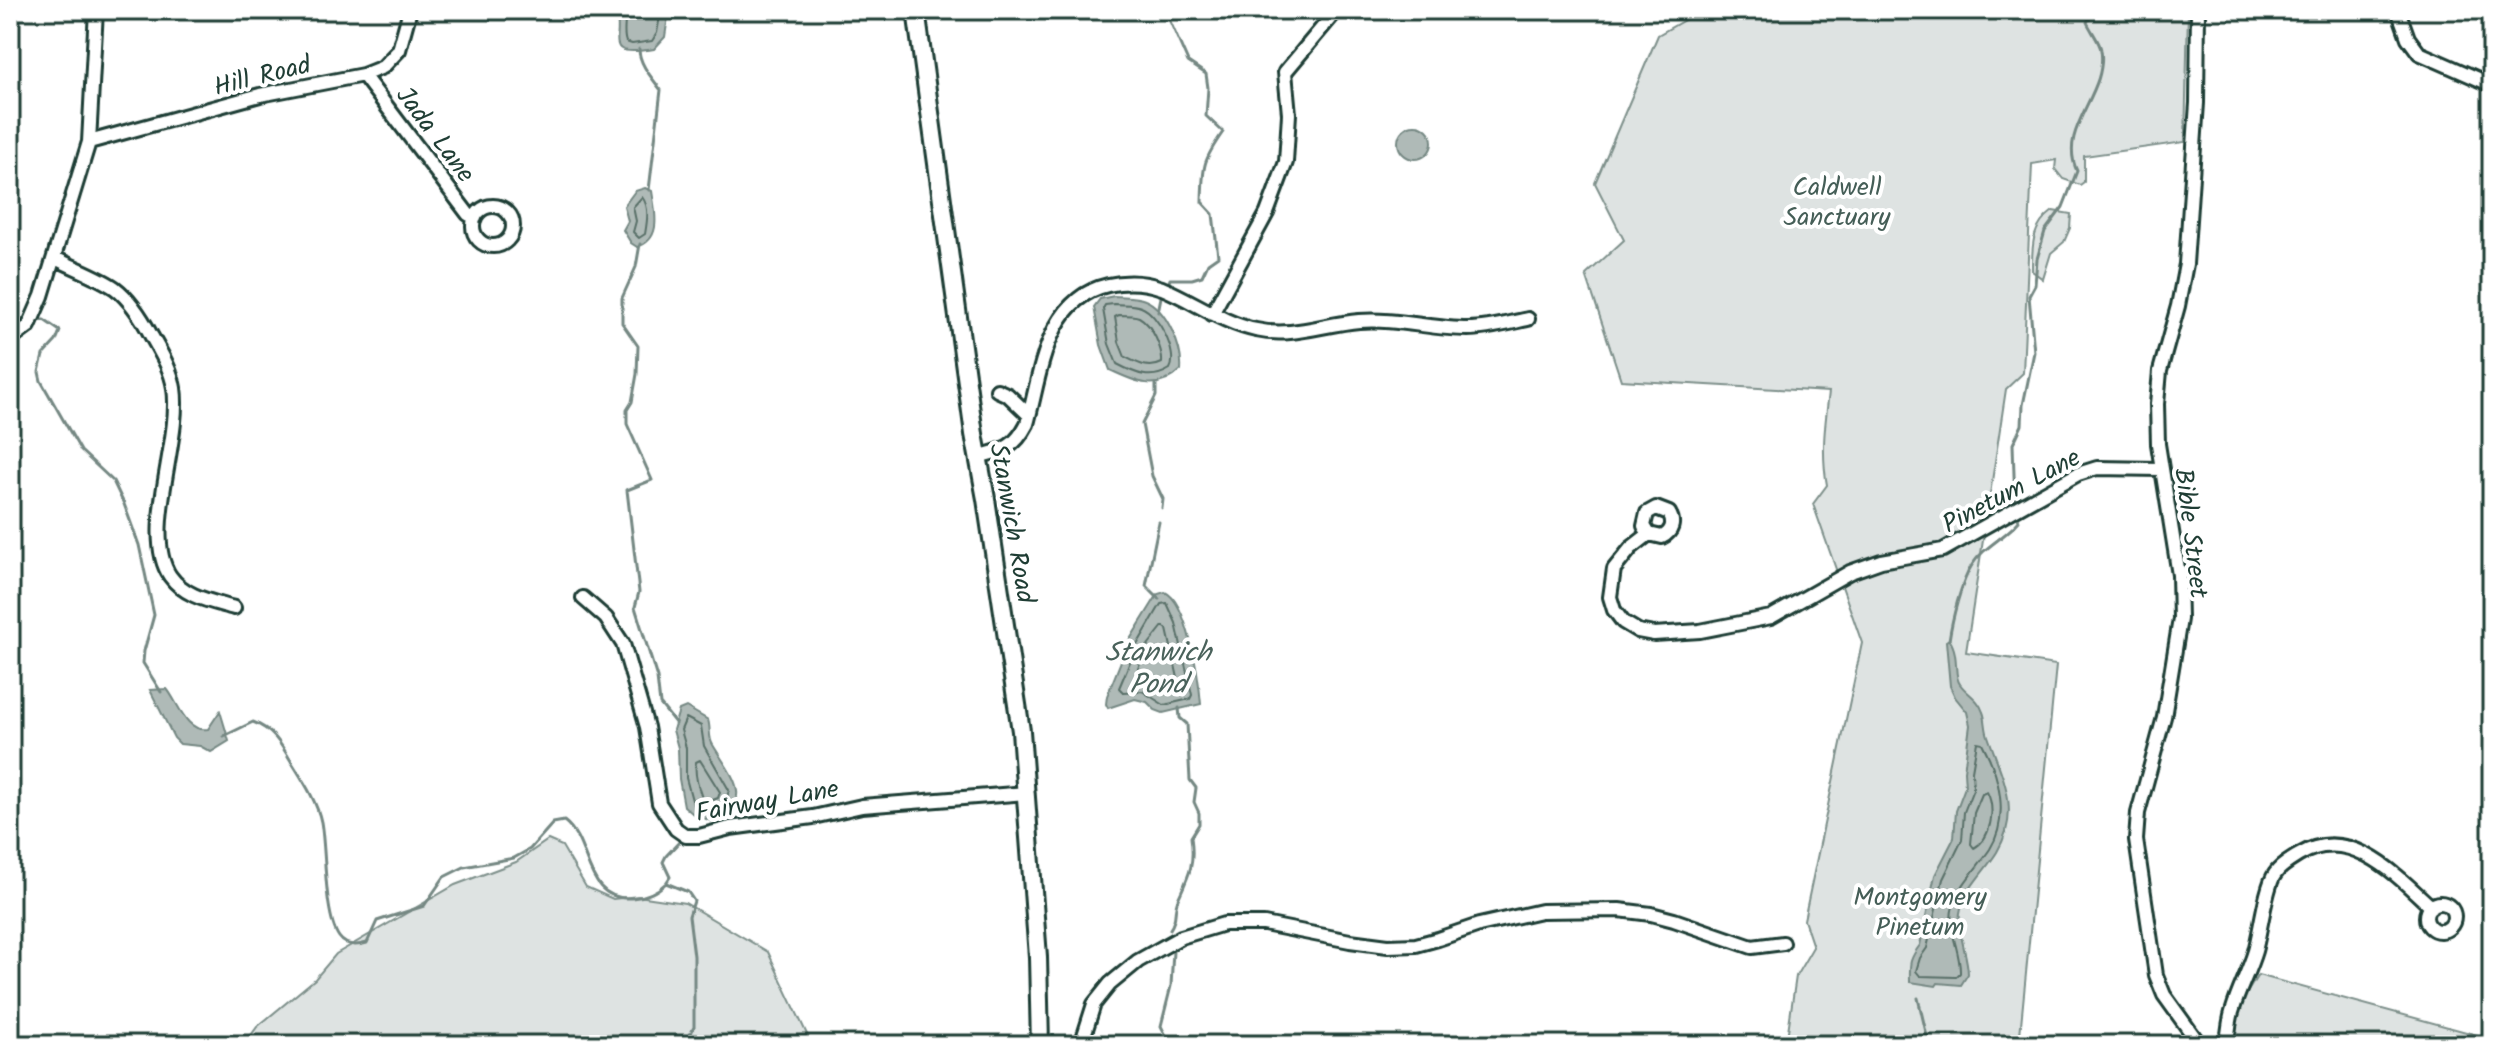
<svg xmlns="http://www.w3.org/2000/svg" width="2502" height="1055" viewBox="0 0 2502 1055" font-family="Kalam,sans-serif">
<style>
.green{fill:#dee3e2;stroke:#7e908b;stroke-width:2}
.water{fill:#afbab7;stroke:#758883;stroke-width:2}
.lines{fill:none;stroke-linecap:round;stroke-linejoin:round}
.shore{stroke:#596f68;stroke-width:2}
.stream{stroke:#758883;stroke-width:3}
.minor-casing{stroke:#1f3d34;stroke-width:18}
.tertiary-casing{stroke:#1f3d34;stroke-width:22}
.minor{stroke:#fff;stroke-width:12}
.tertiary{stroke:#fff;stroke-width:16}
.labels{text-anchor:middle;stroke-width:8;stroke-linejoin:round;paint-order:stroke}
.street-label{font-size:26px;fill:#1f3d34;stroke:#fff}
.park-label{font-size:26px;fill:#455e57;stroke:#fff}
.water-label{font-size:28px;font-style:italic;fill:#4a625b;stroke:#fff}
</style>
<rect width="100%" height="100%" fill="#fff"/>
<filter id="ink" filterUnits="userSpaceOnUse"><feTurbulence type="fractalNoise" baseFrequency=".0125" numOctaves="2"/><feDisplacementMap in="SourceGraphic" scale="16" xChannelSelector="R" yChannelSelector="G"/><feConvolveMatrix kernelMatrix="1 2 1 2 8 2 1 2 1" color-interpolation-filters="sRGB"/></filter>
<g filter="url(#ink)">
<!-- green -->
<path class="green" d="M1702,10H2188L2185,142L2084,156V182L2080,185L2063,179L2055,169L2056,160L2032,164L2023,373L2006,389L1966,652L2056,665L2019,1045H1786L1796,976L1813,947L1804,920L1862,643L1813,504L1827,485C1821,453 1825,424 1829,392L1621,380L1586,275L1624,240L1595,183L1658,35Z
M2053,211L2071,214L2070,228L2064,242L2051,253L2043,279L2032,271C2032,246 2031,227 2053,211Z
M548,840L562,846L586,887L613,899L638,896L685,903L768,952L812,1045H244L257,1027L315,979L336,954L455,885L516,862Z
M2258,975L2492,1039V1045H2229L2240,1004Z"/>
<!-- water -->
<path class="water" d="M615,10H669L665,37L654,49C598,58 626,38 615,10Z
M1398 142a17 17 0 1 1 34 0a17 17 0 1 1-34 0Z
M645,188L652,191C655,212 663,239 637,247L631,243L623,230L628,221L624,206L635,191Z
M1114,296C1123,297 1136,296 1145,300C1167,309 1183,349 1181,370C1158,393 1135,382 1110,370L1101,345L1094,307L1100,299Z
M1165,592C1188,602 1199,680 1201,704L1163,713L1155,710L1147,702L1135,699L1108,708L1106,704L1107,696L1129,641L1158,594Z
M1949,639C1960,654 1953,676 1960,684C1967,694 1979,699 1983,712C1986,719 1985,728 1988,736C2002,777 2022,810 1997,852C1986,870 1967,887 1961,908C1955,930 1968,953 1968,974L1961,985L1938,983L1936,986L1910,982C1910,965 1908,961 1920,945L1935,875L1954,838L1956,811L1965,787L1964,771L1970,725L1967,712L1955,697L1950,686L1946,641Z
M167,689C178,702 186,733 208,729L220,711L229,741L211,752L200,746L180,744L174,738L150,690Z
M686,707L708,720C711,728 708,738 713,745C731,775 758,802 711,821L693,814L684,806L679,779L678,748L673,730L679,710Z"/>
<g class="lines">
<!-- shore -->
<path class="shore" d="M624,10C627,21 622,32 626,42L632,44L652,41L657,33L661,10
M642,197C650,207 647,222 645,234L639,238L633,232L636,221L633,207Z
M1114,304C1122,305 1133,304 1141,307C1158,313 1179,354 1170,369C1151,381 1136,374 1117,364L1109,344L1103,309L1105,305Z
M1119,315C1124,315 1134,315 1139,317C1152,324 1163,350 1162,363C1149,370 1137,363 1125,357L1119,342L1115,317Z
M1167,603L1176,623L1192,695L1190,699L1164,705L1142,691L1123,692L1119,688L1137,645L1161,604Z
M1163,626L1167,629L1180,687L1178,691L1167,694L1135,677L1145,649Z
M686,718L701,726L704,746L729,790L725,805L709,813L693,804L686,778V748L681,730Z
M1977,742L1982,743C1999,774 2010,817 1990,849C1978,867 1960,884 1953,906C1946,929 1961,951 1960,973L1956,977L1920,976L1916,971L1920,958L1927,948L1943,879L1962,840L1964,812L1973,789L1972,771Z
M700,760L720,792L718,798L710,801L702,798C698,787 694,774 696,762Z
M1987,792C1996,809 1991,839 1974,848L1971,844L1974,813L1982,794Z"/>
<!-- stream -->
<path class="stream" d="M1165,10L1188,62L1206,74L1208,88L1206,116L1223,132C1202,162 1203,166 1202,202L1213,214L1218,256L1208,263L1202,276L1192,279H1170L1169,282
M639,49C639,64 652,78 661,90L649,190
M640,244L636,267L622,298V323L638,346L637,374L632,402L627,410V424L652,480L627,490L639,592L635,607L657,678L660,704L676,724
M1158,312L1161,297
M37,320H44L60,331L56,341L43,355L39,372L41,381L81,451L113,481L124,504L139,545L154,615L144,651L143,663L161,692
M10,321L26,319
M1156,384V396L1142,424L1152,476L1163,499L1162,508
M2015,505L2013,444L2022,425L2023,405L2034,352L2029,296L2035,285L2037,259L2045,231L2063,207L2077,171C2057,128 2108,94 2101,50C2100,42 2091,31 2087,22L2095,10
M1159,522L1146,586L1159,599
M1949,640C1952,620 1961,582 1972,565C1983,547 2006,537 2019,521L2017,513
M224,736L253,722C272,729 281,744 291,761C302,779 317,801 321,822C326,849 324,916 339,937C346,947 357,946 367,943L377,921L424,906L444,877L464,867L514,858L530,849L553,823L564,821C593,843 582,901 632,898C646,897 656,893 666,883
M666,883L688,892L694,901L689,916L694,956V1027L685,1045
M666,883L670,877L663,862L666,856L680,841
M1170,929C1178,918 1173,910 1178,899C1189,875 1195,865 1191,837L1199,824V813L1194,802L1196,788L1190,780C1189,761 1188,744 1187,724L1180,718L1179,708
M1918,998L1929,1045
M1171,1045L1161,1026L1171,986L1173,951"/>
<defs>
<path id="minor" d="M2198,10L2197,103L2186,264L2178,306L2160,371L2157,404L2158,444L2179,575L2180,619L2164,717L2138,813L2136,840L2156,975L2164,995L2200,1045
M2398,10L2408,38L2419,53L2492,85
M363,75L468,214L475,218
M89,142L260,95L363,75L383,67L399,50L410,10
M473 226a20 20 0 1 1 40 0a20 20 0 1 1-40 0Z
M55,258C74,268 97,276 115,288C131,300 143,320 152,337C161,353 171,369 174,388C182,440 141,533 170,576C185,597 210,601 234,608
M1212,314L1267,213L1286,162L1289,114L1285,72L1332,16
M10,340L29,326L42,296L89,142L96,10
M997,390L1008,395L1029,415
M977,457C1003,450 1014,449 1027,424C1041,373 1046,299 1108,285C1126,281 1145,282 1162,288C1194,301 1222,323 1256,330C1292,338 1323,324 1359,321C1395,318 1431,329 1468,329C1487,329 1509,323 1528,319
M1649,534L1644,526L1647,513L1656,508L1669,513C1675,523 1672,532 1662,537L1649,534L1631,548L1614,569L1610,597L1614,610L1623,622L1638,631L1654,634L1700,631L1771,617L1850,572L1881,561L1943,550L2078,474L2097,468L2161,469
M583,598L606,618L623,644L647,727L659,803L676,829L686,836H699L730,828L813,817L862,806L1027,793
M2426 917a14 14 0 1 1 28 0a14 14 0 1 1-28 0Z
M1081,1045L1094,1004L1110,984L1138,961L1181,937L1224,924H1264L1350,941L1388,946L1416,945L1438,939L1479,925L1541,911L1619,910L1651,914L1674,920L1752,947L1783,943
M2227,1045C2228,1033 2229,1020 2233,1009C2239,989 2249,971 2255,951C2260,934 2266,885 2275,874C2280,866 2291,860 2299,855C2349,824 2397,875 2431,907"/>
<path id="tertiary" d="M916,10L974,434L986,499L1021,731L1038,957L1040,1045"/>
</defs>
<!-- minor casing -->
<use href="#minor" class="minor-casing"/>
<!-- tertiary casing -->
<use href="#tertiary" class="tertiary-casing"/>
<!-- minor -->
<use href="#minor" class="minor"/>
<!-- tertiary -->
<use href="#tertiary" class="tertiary"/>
</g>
</g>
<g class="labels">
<!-- street labels -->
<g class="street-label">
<text transform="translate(262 75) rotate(-14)" y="9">Hill Road</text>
<text transform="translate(436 134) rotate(53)" y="9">Jada Lane</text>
<text transform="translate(2011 490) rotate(-28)" y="9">Pinetum Lane</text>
<text transform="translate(1013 523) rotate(80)" y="9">Stanwich Road</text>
<text transform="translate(2192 533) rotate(83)" y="9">Bible Street</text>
<text transform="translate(767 800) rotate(-10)" y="9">Fairway Lane</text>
</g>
<!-- park labels -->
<g class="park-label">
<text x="1837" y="195">Caldwell<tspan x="1837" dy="30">Sanctuary</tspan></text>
<text x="1920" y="905">Montgomery<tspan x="1920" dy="30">Pinetum</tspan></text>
</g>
<!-- water labels -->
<g class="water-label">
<text x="1158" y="661">Stanwich<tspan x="1158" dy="32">Pond</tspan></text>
</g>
</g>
<!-- margin -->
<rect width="2502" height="1055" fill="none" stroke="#fff" stroke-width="40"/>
<rect x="20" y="20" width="2462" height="1015" fill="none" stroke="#1f3d34" stroke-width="3" filter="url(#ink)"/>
</svg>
